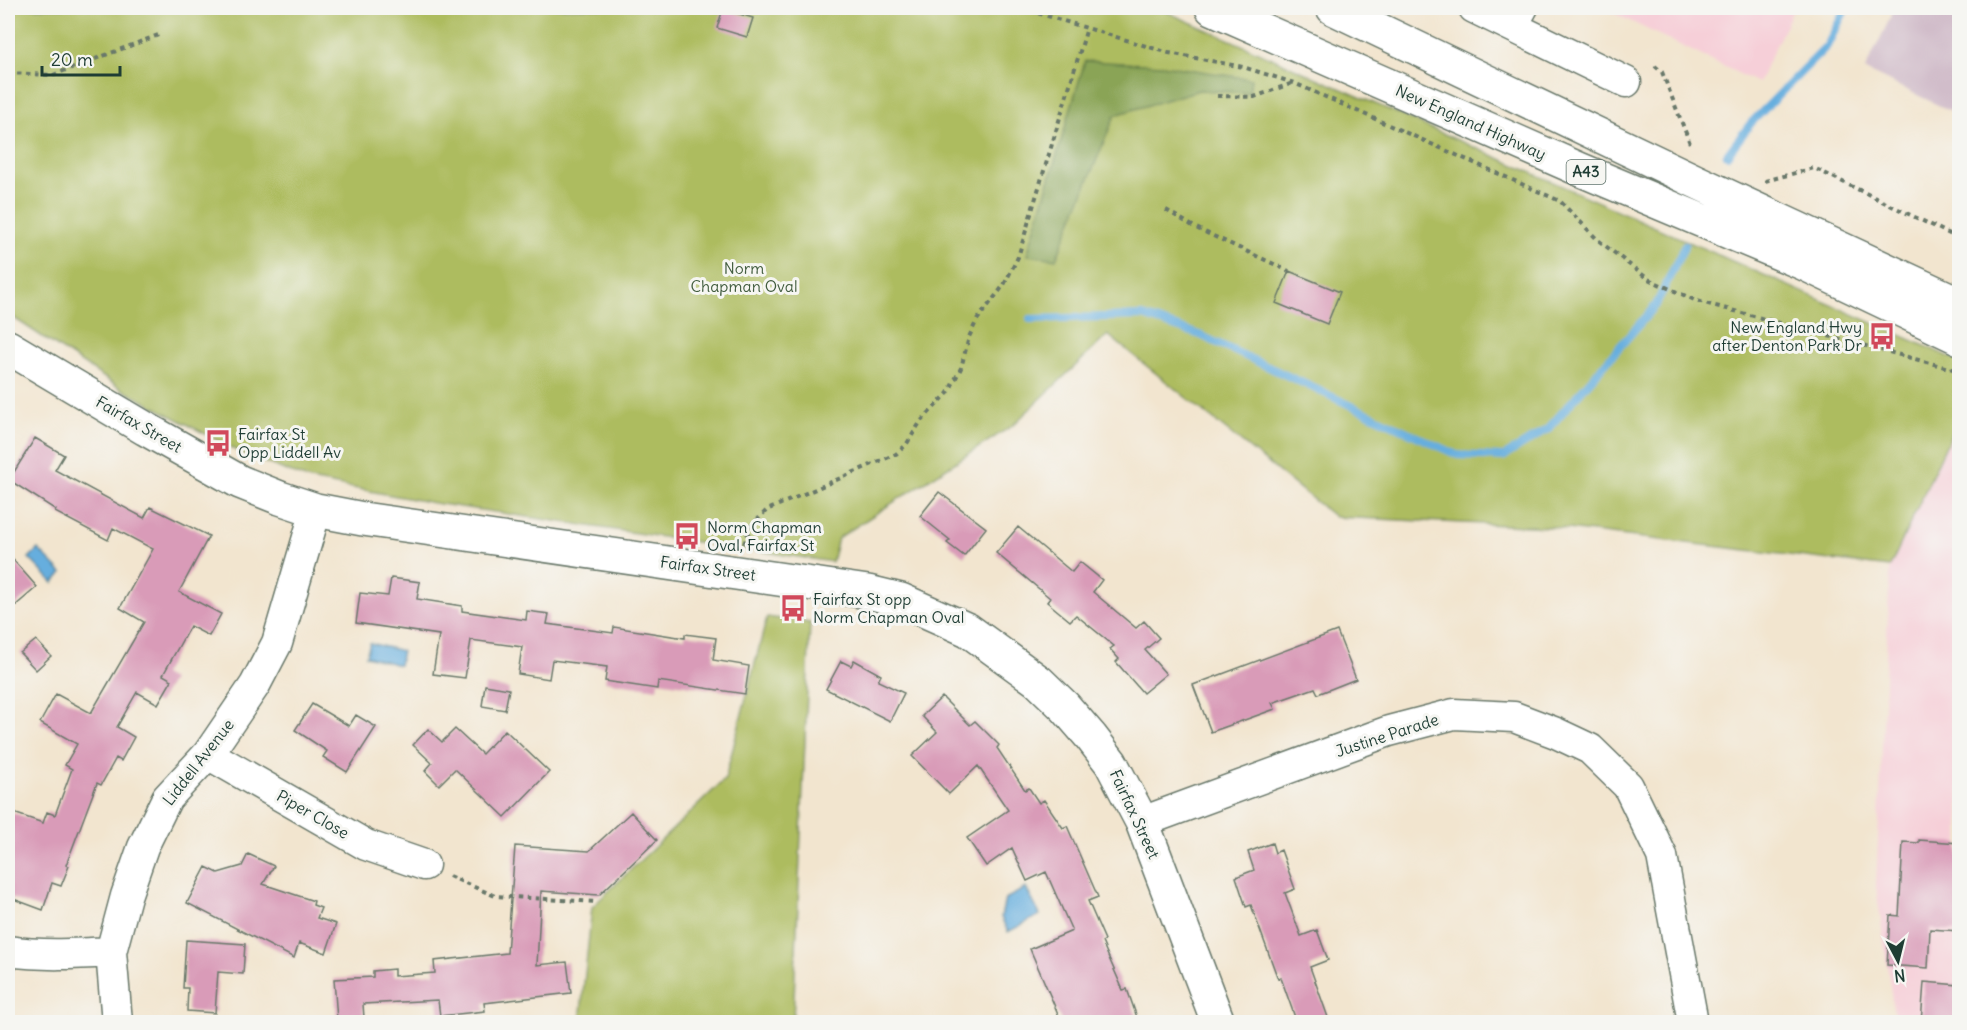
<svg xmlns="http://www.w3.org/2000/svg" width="1967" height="1030" viewBox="0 0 1967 1030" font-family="Delius,sans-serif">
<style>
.built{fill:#f6cfd8}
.industrial{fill:#d1bdca}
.green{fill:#adbc5f;stroke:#667c4a;stroke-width:1.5}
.forest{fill:#8aa456;stroke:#547045;stroke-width:1.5}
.water{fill:#66aede;stroke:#427689;stroke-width:1.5}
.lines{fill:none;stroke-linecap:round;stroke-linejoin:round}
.stream{stroke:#66aede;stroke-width:8}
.building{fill:#d99bb8}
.service-casing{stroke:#69786a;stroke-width:18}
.minor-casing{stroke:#69786a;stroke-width:33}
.tertiary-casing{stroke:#69786a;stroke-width:36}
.trunk-casing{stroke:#69786a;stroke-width:36}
.path{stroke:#69786a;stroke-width:4;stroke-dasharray:4.5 4.5;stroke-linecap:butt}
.service{stroke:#fff;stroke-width:15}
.minor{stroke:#fff;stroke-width:30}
.tertiary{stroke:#fff;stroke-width:33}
.trunk{stroke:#fff;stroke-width:33}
.labels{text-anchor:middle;stroke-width:6;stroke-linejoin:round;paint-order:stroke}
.shield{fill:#f6f6f2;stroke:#60746d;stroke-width:1.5}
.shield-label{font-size:15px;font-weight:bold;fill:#1f3d34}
.street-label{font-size:16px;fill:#1f3d34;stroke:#f6f6f2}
.park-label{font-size:16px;fill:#425d3f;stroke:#f6f6f2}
.poi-label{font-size:16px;fill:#1f3d34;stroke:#f6f6f2;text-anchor:start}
</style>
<rect width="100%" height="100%" fill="#f6f6f2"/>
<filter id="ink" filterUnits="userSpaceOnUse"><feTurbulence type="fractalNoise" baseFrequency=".0167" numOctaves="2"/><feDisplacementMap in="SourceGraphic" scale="12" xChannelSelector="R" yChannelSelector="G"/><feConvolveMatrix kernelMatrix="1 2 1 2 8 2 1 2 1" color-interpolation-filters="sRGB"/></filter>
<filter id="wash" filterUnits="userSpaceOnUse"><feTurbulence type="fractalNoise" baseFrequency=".008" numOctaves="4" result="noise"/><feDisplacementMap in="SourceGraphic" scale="24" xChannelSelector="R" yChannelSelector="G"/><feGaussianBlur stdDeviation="1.35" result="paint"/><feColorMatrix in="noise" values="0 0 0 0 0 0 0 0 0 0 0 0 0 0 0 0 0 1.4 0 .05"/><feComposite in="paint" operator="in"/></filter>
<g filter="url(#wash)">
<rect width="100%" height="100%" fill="#f2e5cf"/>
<!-- built -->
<path class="built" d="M1603,8H1794L1758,83Z
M1959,417V1022H1895L1876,886L1890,567Z"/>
<!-- industrial -->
<path class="industrial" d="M1895,8H1959V115L1865,70Z"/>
<!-- green -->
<path class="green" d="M8,8H1158L1959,361V417L1890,567L1551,527L1335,517L1108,335L1012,426L838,538L832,562L434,503L310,480L241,453L123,390L8,314Z
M767,617L810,623L793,1022H580L592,907L725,779Z"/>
<!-- forest -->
<path class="forest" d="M1085,61L1163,65L1251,79L1249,93L1199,90L1115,115L1056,259L1027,255Z"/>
<!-- water -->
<path class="water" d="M38,549L62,573L53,583L29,558Z
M370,643L402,651L399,665L366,656Z
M1026,888L1040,915L1008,932L1001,917L1005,899Z"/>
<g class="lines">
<!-- stream -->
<path class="stream" d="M1727,155L1751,123L1827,46L1846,8
M1030,319L1143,316L1200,335L1457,455L1503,457L1548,429L1656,305L1685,245"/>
</g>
<g id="blocks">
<!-- building -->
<path class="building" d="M723,9L753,18L747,37L717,28Z
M1289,271L1340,292L1327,324L1276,303Z
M35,438L64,455L55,470L144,518L150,507L209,536L179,592L221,614L209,636L190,626L163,675L172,680L158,704L137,692L117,727L134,737L121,761L116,758L101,785L97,783L66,865L69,866L61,886L52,883L43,910L8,897V811L43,823L47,812L55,815L72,769L65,765L77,744L40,723L56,694L91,713L144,622L120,608L153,549L113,528L108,540L55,512L56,510L9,480Z
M939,492L986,528L964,556L947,543L950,540L920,516Z
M1018,527L1072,572L1080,562L1102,580L1093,592L1136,628L1144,621L1159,638L1145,650L1166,674L1143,693L1116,662L1119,659L1110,649L1114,646L1076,615L1070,621L1047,602L1050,598L996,553Z
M8,554L37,587L8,612Z
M391,578L420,582L417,599L462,606V611L526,620L527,611L549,614L547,624L613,633L614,627L685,638V634L716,638L713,660L749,666L745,694L658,681L657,689L605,681L607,667L552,660L549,679L518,674L522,647L471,640L465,678L433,674L439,635L356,623L360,593L388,596Z
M1337,631L1356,679L1318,694L1315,688L1272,703L1275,709L1211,732L1193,685Z
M36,640L51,656L36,670L20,653Z
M854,660L881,675L878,681L904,693L890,721L826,689L841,661L851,666Z
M485,685L509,689L505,710L482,706Z
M942,697L970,725L975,721L999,745L997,748L1025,790L1029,788L1039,803L1044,800L1063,828L1067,826L1098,897L1088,901L1105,940L1102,942L1123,990L1127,989L1139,1023H1062L1030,949L1072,931L1046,872L1027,881L1012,848L986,866L967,838L1008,810L978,766L949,794L912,756L937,732L922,716Z
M312,704L349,726L356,715L376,727L347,772L323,757L327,751L295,730Z
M428,729L442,742L455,729L482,754L505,730L549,772L505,817L455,769L439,785L425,771L432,763L413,745Z
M631,812L657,840L599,895L541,891L537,965L567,962L571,993L484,1003L485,1011L440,1016L438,1000L363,1004L364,1018L337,1020L334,979L373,977V971L394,969V976L435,973L434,961L507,953L515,846L589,851Z
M1919,840L1959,843V931L1930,929L1928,968L1887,965L1890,915L1899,916L1903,842L1919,843Z
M1272,843L1275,853L1281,850L1295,889L1285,893L1301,936L1317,930L1328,960L1310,967L1330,1023H1297L1281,978L1278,979L1251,905L1246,907L1236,877L1254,870L1248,852Z
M248,854L274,866L263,884L314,901L313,905L321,908L317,918L336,924L326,953L299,943L294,958L187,903L206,867L218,873L242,866Z
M186,940L245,944L243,974L218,972L215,1013L187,1011L188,988H183Z
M1924,982L1959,985V1023H1921Z"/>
</g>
</g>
<g filter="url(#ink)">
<use href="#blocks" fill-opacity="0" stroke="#69786a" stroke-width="1.5"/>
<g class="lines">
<defs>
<path id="service" d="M1519,30L1531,8"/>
<path id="minor" d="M1474,8L1626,82
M208,754L366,845L424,865
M1142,822L1389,731L1454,714L1514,717L1556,733L1590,749L1628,786L1662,856L1693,1022
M8,951C42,956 77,954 111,952
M117,1022L111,952L126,896L143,847L167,798L208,754L255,685L277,643L316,510"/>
<path id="tertiary" d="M8,347L146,429L240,482L280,498L316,510L363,519L868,592L901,600L968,630L1038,681L1065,707L1091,737L1111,763L1142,822L1218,1022"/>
<path id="trunk" d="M1212,8L1579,169L1805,264L1960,338
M1333,8L1695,181L1960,304"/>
</defs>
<!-- service casing -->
<use href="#service" class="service-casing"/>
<!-- minor casing -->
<use href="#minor" class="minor-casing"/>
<!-- tertiary casing -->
<use href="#tertiary" class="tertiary-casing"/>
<!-- trunk casing -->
<use href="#trunk" class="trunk-casing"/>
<!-- path -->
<path class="path" d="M1021,8L1169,53L1243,67L1294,83L1560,201L1598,240L1648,279L1697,301L1960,371
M8,21L15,8
M1655,66L1662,72L1691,146
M8,73L53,75L161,34
M1217,96L1254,97L1293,83
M1765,181L1814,168L1960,239
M1166,210L1196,228L1289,271
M744,544L751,526L767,510L896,454L906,445L921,421L948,393L961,368L969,337L977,320L1004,285L1018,257L1087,28
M449,876L495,896L597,902"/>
<!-- service -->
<use href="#service" class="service"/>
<!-- minor -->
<use href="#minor" class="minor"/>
<!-- tertiary -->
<use href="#tertiary" class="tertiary"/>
<!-- trunk -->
<use href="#trunk" class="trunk"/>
</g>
</g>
<!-- icons -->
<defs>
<symbol id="bus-bare" viewBox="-9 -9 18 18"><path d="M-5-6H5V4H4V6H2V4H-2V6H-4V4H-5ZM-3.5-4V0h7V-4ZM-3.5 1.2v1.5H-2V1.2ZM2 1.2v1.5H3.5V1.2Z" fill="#d1495b" stroke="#f6f6f2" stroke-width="2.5" paint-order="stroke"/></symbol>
</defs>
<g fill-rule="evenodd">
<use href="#bus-bare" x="1863" y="317" width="38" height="38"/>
<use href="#bus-bare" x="199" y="424" width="38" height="38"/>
<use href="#bus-bare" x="668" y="517" width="38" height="38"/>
<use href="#bus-bare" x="774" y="589" width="38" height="38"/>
</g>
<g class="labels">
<!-- shield labels -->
<rect class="shield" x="1566.5" y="160" width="39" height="24" rx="4.5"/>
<g class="shield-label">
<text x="1586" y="177">A43</text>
</g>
<!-- street labels -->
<g class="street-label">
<text transform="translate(1471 122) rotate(24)" y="6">New England Highway</text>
<text transform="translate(139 424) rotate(30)" y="6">Fairfax Street</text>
<text transform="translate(708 568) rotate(8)" y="6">Fairfax Street</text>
<text transform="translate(1387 735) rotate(-18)" y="6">Justine Parade</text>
<text transform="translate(198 762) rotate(-52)" y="6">Liddell Avenue</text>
<text transform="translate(313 814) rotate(30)" y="6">Piper Close</text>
<text transform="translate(1135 814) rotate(65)" y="6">Fairfax Street</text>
</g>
<!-- park labels -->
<g class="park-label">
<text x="744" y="274">Norm<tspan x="744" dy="18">Chapman Oval</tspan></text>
</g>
<!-- poi labels -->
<g class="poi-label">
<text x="1862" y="333" text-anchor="end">New England Hwy<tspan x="1862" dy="18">after Denton Park Dr</tspan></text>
<text x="238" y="440">Fairfax St<tspan x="238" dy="18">Opp Liddell Av</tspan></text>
<text x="707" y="533">Norm Chapman<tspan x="707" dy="18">Oval, Fairfax St</tspan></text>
<text x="813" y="605">Fairfax St opp<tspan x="813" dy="18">Norm Chapman Oval</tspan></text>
</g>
</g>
<!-- margin -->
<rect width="1967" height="1030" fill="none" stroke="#f6f6f2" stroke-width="30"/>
<!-- north arrow -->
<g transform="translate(1898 961) rotate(173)" stroke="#f6f6f2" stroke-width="4.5" paint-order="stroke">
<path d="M0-4.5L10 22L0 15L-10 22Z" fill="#1f3d34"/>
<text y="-9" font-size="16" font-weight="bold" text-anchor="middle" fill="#1f3d34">N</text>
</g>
<!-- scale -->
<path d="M42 66v9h78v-9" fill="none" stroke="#1f3d34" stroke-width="3"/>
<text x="51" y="66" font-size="18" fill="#1f3d34" stroke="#f6f6f2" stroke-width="4.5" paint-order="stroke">20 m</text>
</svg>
